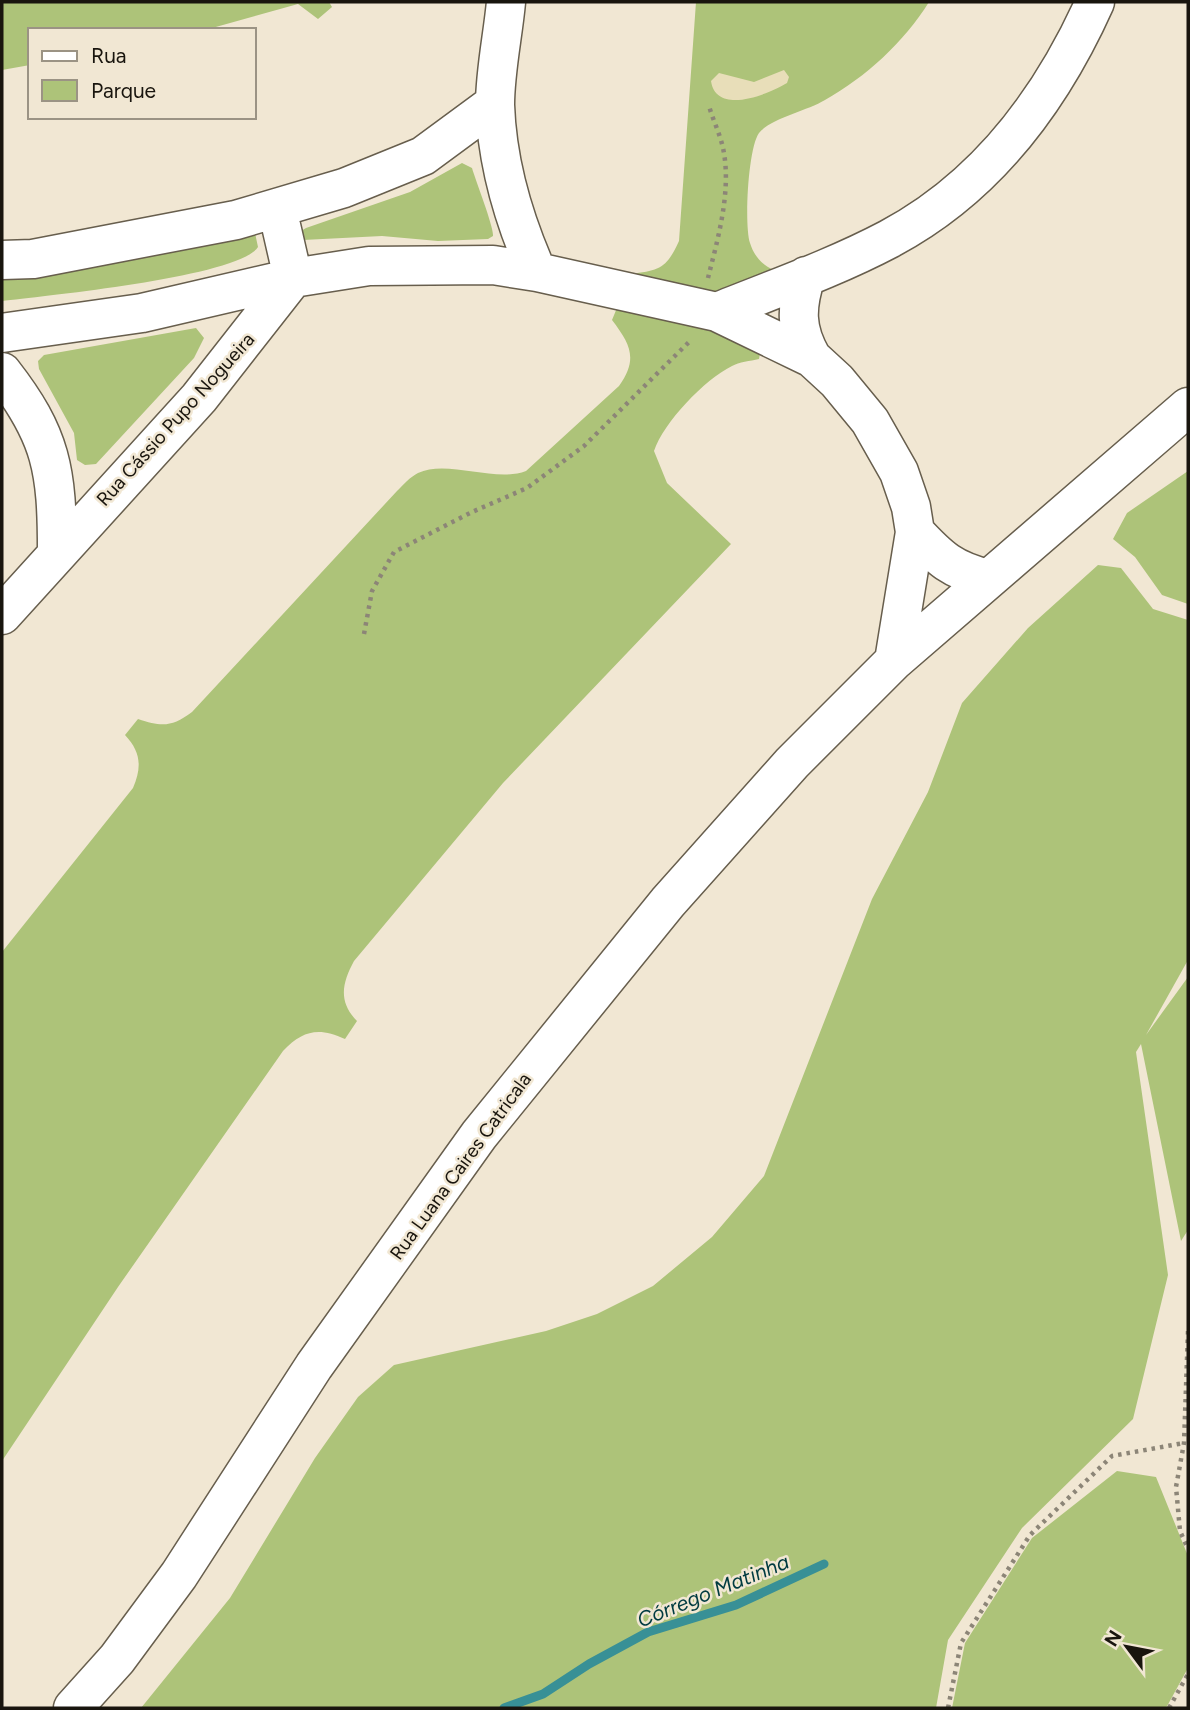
<svg xmlns="http://www.w3.org/2000/svg" width="1190" height="1710" viewBox="0 0 1190 1710" font-family="Figtree,sans-serif">
<style>
.green{fill:#adc379}
.sand{fill:#e8deb9}
.lines{fill:none;stroke-linecap:round;stroke-linejoin:round}
.stream{stroke:#389096;stroke-width:9}
.minor-casing{stroke:#675e4d;stroke-width:41}
.path{stroke:#8c8577;stroke-width:4.5;stroke-dasharray:3.5 5;stroke-linecap:butt}
.minor{stroke:#fff;stroke-width:38}
.labels{text-anchor:middle;stroke-width:5;stroke-linejoin:round;paint-order:stroke}
.street-label{font-size:19px;fill:#19150e;stroke:#f1e7d3}
.water-label{font-size:21px;font-style:italic;fill:#003b40;stroke:#f1e7d3}
</style>
<rect width="100%" height="100%" fill="#f1e7d3"/>
<!-- green -->
<path class="green" d="M2,2H329L332,7L318,19L298,4L205,30H30V65L2,70Z
M696,2H929C904,42 866,77 825,100C807,111 771,118 759,133C748,148 744,225 750,243C754,256 762,265 774,270L759,359C750,361 739,362 732,366C704,380 664,422 654,451L667,483L731,544L503,783L354,961C342,983 338,1002 357,1021L345,1039C319,1027 303,1030 283,1051L118,1287L2,1461V952L133,788C142,767 141,752 125,735L138,719C162,727 172,727 192,712L397,491C403,485 410,477 418,473C447,459 495,483 526,471L619,386C638,359 631,345 612,320L631,274C660,270 666,269 679,241Z
M462,163L472,168C476,182 494,227 493,236L488,239L438,241L382,236L303,240L301,231L306,228L410,192Z
M255,233L258,247C239,277 44,296 2,301V273Z
M196,328L204,338L194,358L96,464L85,465L77,460L74,433L39,369L38,361L44,355Z
M1188,471V604L1162,595L1135,557L1113,539L1127,513Z
M1098,565L1121,568L1153,609L1188,620V960L1146,1035L1188,977V1230L1181,1241L1141,1044L1136,1052L1168,1275L1133,1419L1022,1528L948,1640L936,1708H141L230,1598L315,1458L358,1397L394,1365L546,1331L597,1314L653,1286L712,1237L764,1176L872,899L928,792L962,703L1028,628Z
M1117,1471L1156,1477L1188,1556V1668L1166,1708H952L965,1643L1032,1538Z"/>
<!-- sand -->
<path class="sand" d="M784,70L789,77L787,83C769,94 716,116 711,81L719,73L754,82Z"/>
<g class="lines">
<!-- stream -->
<path class="stream" d="M504,1708L543,1694L589,1664L648,1632L736,1605L824,1564"/>
<defs>
<path id="minor" d="M506,2C503,35 495,71 495,105C497,164 513,218 537,272L717,312L812,358L837,381L870,421L899,472L911,507L915,532L894,661
M277,208L293,278
M2,260L33,259L236,220L344,188L423,156L495,103
M806,276C796,307 795,329 812,358
M717,312C774,289 834,268 889,239C985,188 1051,100 1095,2
M2,333L142,313L293,278L369,266L493,265L537,272
M2,372C52,436 57,471 57,551
M915,532C940,559 952,570 988,579
M2,615L199,398L293,278
M73,1708L117,1659L179,1575L314,1366L479,1135L668,902L792,763L894,661L1188,407"/>
</defs>
<!-- minor casing -->
<use href="#minor" class="minor-casing"/>
<!-- path -->
<path class="path" d="M708,278C718,238 732,190 723,148C720,134 713,120 709,106
M364,634L372,591L394,552L472,512L527,488L584,446L691,340
M1188,1331L1184,1443L1176,1487L1180,1531L1188,1549
M948,1708L961,1643L1030,1535L1112,1456L1184,1443
M1169,1708L1188,1674"/>
<!-- minor -->
<use href="#minor" class="minor"/>
</g>
<g class="labels">
<!-- street labels -->
<g class="street-label">
<text transform="translate(175 419) rotate(-48)" y="7">Rua Cássio Pupo Nogueira</text>
<text transform="translate(460 1166) rotate(-54)" y="7">Rua Luana Caires Catricala</text>
</g>
<!-- water labels -->
<g class="water-label">
<text transform="translate(713 1591) rotate(-22)" y="7">Córrego Matinha</text>
</g>
</g>
<!-- border -->
<rect width="1190" height="1710" fill="none" stroke="#19150e" stroke-width="7"/>
<!-- legend -->
<rect x="28" y="28" width="228" height="91" fill="#f1e7d3" stroke="#9b9384" stroke-width="2"/>
<rect x="42" y="51" width="35" height="10" fill="#ffffff" stroke="#9b9384" stroke-width="2"/>
<text x="91" y="63" font-size="21" fill="#19150e">Rua</text>
<rect x="42" y="80" width="35" height="21" fill="#adc379" stroke="#9b9384" stroke-width="2"/>
<text x="91" y="98" font-size="21" fill="#19150e">Parque</text>
<!-- north arrow -->
<g transform="translate(1127 1647) rotate(302)" stroke="#f1e7d3" stroke-width="5" paint-order="stroke">
<path d="M0-5L12 26L0 18L-12 26Z" fill="#19150e"/>
<text y="-10" font-size="19" font-weight="bold" text-anchor="middle" fill="#19150e">N</text>
</g>
</svg>
